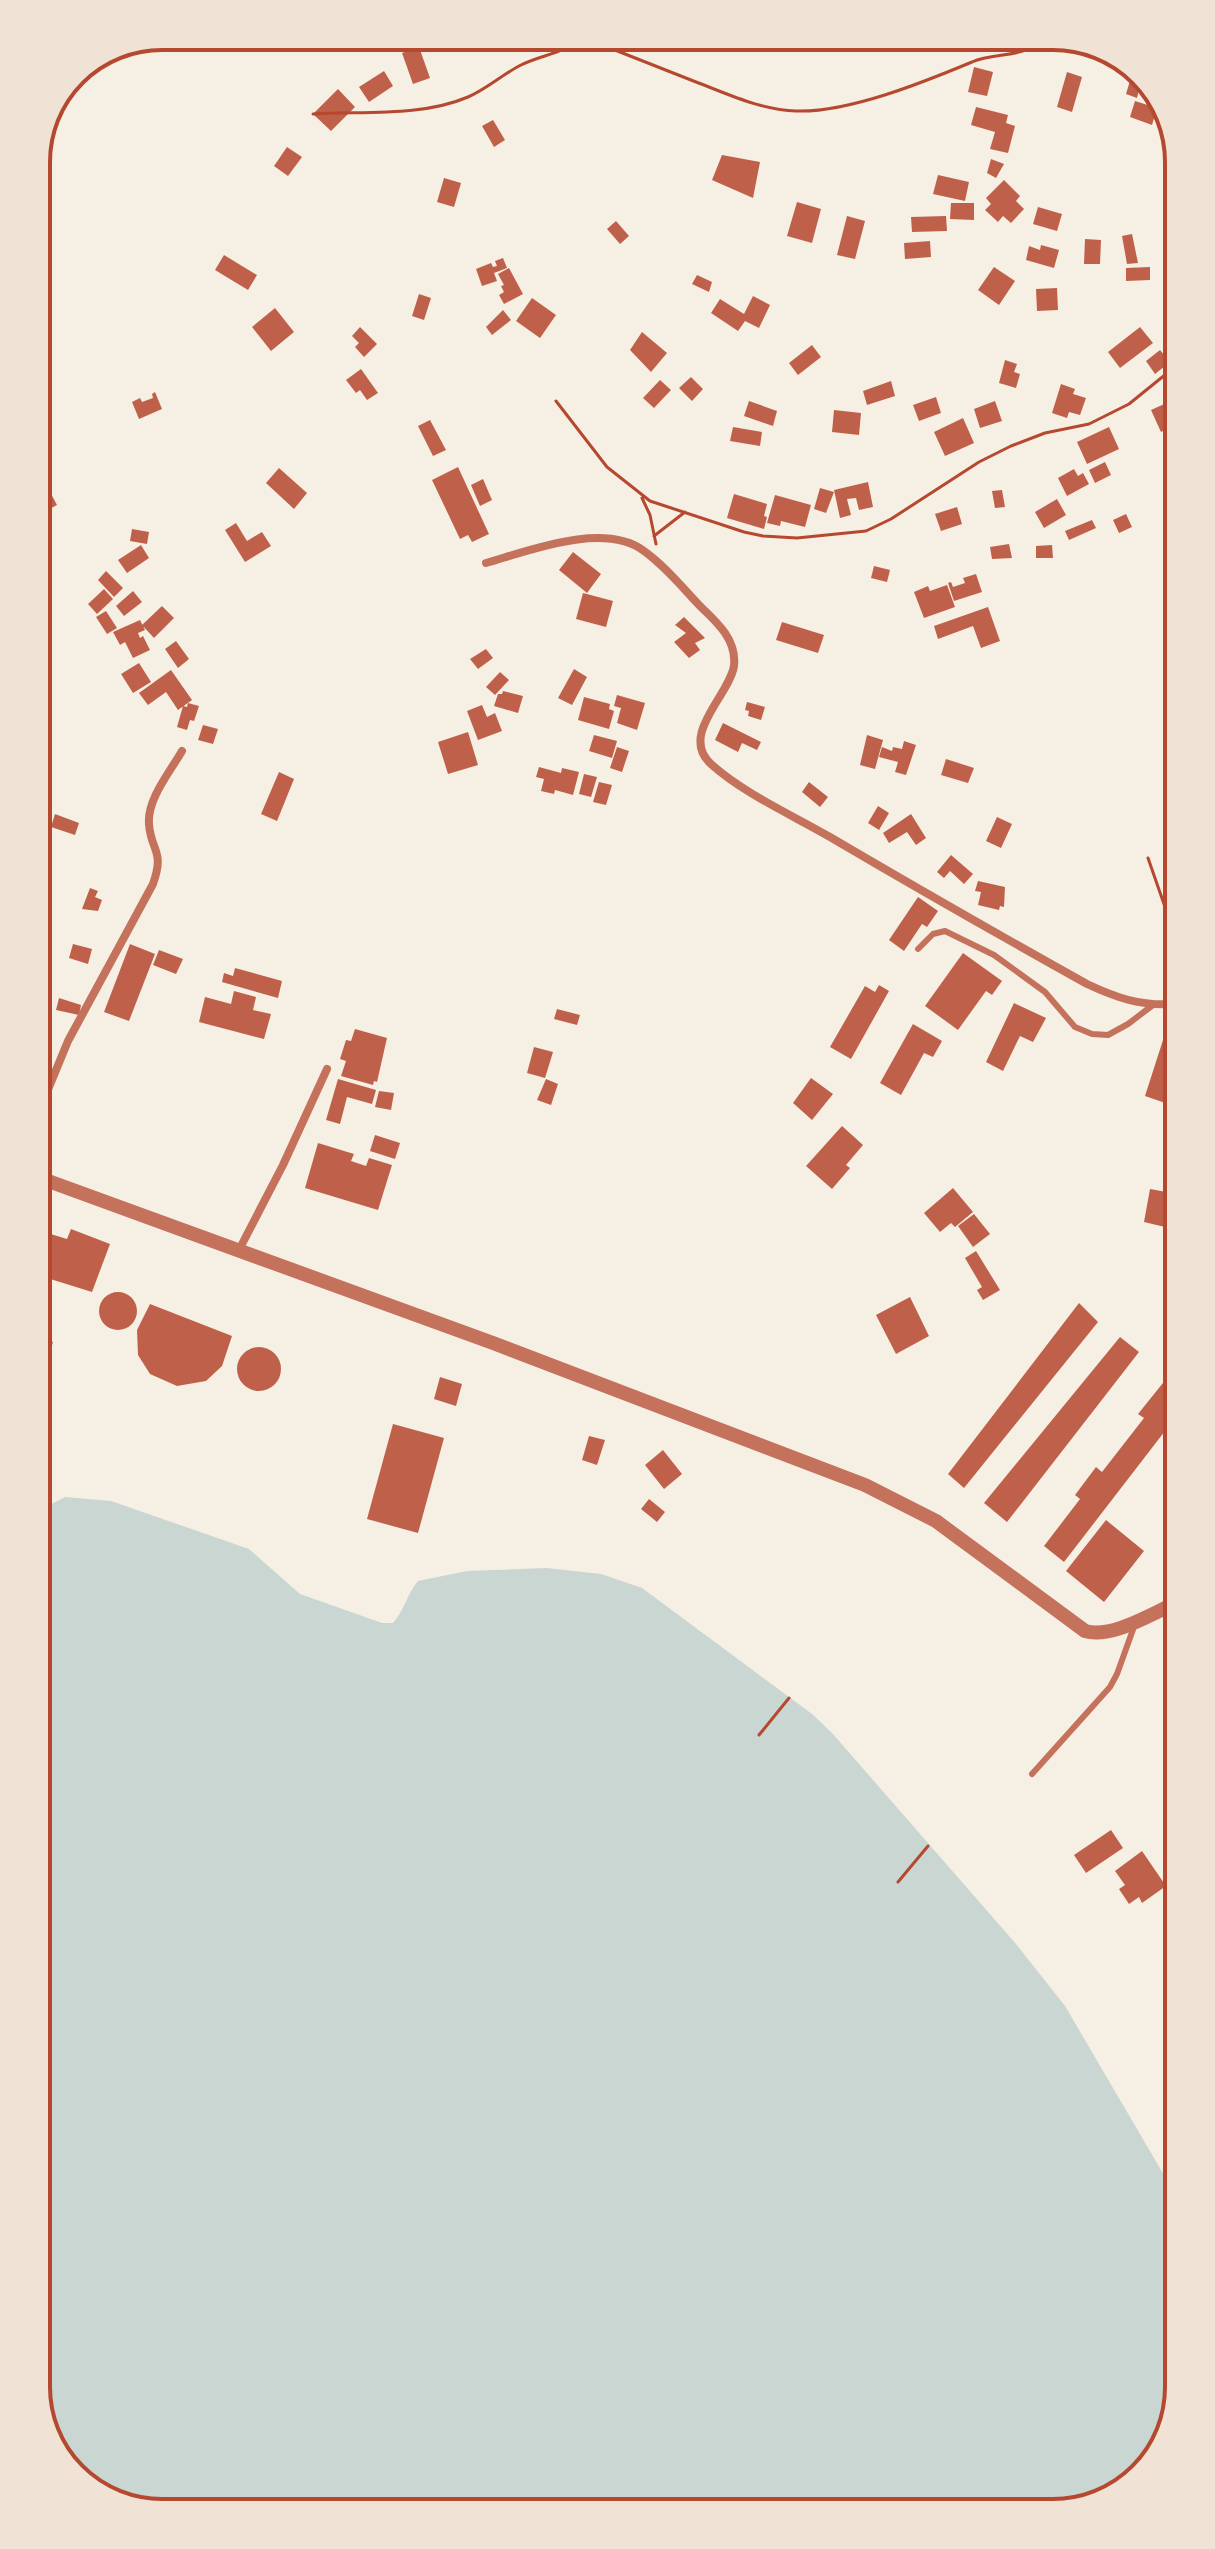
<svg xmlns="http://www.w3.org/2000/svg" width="1215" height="2549" viewBox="0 0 1215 2549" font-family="'Open Sans',sans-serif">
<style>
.water{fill:#c9d6d2}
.building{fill:#bf614a}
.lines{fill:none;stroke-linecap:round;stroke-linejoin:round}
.path{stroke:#b5482f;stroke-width:3}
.service{stroke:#c5725c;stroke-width:6}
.minor{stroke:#c5725c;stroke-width:8}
.tertiary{stroke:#c5725c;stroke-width:14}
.rim{fill:none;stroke:#b5482f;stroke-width:4}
</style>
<rect width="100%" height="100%" fill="#f6efe4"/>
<!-- water -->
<path class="water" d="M65,1497L111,1501L249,1549L300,1594L382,1623H393C404,1611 407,1594 418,1581L467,1571L547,1568L601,1574L642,1588L812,1714L832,1733L1016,1944L1065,2006L1178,2199L1179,2388L1158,2458L1101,2504L154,2513L85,2487L45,2435L42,1509Z"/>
<!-- building -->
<path class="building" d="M419,47L430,78L413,84L402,53Z
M974,67L993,72L987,96L968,92Z
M384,71L393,86L369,102L359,87Z
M1067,72L1082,77L1072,112L1057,107Z
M1132,74L1141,77L1154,94L1139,90L1137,98L1126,94Z
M338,89L355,107L331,131L313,114Z
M1135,101L1157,108L1152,125L1130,117Z
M976,107L1008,115L1006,123L1015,126L1008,153L990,149L995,132L971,125Z
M493,120L505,140L494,147L482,126Z
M287,147L302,157L288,176L274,166Z
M722,155L760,162L753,198L712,180Z
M991,159L1004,164L996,178L987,173Z
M938,175L969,182L965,201L933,194Z
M444,178L461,183L454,207L437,202Z
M1004,180L1020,196L1016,201L1024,209L1011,223L1003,216L998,222L985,210L991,204L986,198Z
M797,202L821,209L812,243L787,236Z
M951,203H974V220L950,219Z
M1038,207L1062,214L1057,231L1033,224Z
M847,216L865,221L855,259L837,255Z
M946,216L947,231L912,232L911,217Z
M616,221L629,236L620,244L607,229Z
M1132,234L1138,263L1127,264L1122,236Z
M1085,239L1101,240L1100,264H1084Z
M930,241L931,257L905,259L904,243Z
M1041,245L1059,250L1054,268L1026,260L1029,246L1040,250Z
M224,255L257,275L248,290L215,270Z
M503,258L507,268L494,273L497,281L482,286L476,269L491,263L493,267L497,266L495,261Z
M994,267L1015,281L999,305L978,290Z
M1150,267V280L1126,281V268Z
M509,268L523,294L504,304L499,295L504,292L501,286L504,285L498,274Z
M697,275L712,282L709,292L692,284Z
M1057,288L1058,310L1037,311L1036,289Z
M419,294L431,298L424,320L412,316Z
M753,296L770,305L759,328L745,321L738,331L711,313L720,299L744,314Z
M532,298L556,315L540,338L516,321Z
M275,308L294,332L271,351L252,327Z
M503,310L511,320L492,335L486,327Z
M360,327L377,344L364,357L355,347L359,343L352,336Z
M1140,327L1153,343L1120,368L1108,352Z
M642,332L667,353L651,372L630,350Z
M812,345L821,357L798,375L789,363Z
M1160,350L1170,362L1155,374L1146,361Z
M1005,360L1017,364L1014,372L1020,374L1016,388L999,383Z
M361,369L378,393L367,400L360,390L356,393L346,380Z
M691,377L703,389L692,401L679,388Z
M660,380L671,390L654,408L643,398Z
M891,381L895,396L867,405L863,391Z
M1061,384L1075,389L1073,394L1086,398L1080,415L1069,412L1067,418L1052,413Z
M155,392L162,409L139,419L132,402L140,398L142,402L153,398L152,394Z
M936,397L941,413L919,421L913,405Z
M749,401L777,411L773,426L744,416Z
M995,401L1002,421L980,428L974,409Z
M1171,401V427L1161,432L1151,410Z
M834,410L861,413L859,435L832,432Z
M963,418L974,443L945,456L934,432Z
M430,420L446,450L433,456L418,426Z
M733,427L762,432L760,446L730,441Z
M1109,427L1119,449L1087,464L1077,442Z
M1105,462L1111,475L1095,483L1089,470Z
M458,467L489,534L472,542L468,535L460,539L432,480Z
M279,468L307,493L294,509L266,483Z
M1074,469L1078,476L1083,473L1089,484L1067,496L1058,478Z
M483,479L492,500L480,506L471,485Z
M868,482L873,507L859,510L856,498L847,499L851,515L840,518L834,490Z
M48,488L57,505L44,512L38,497L42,495L40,492Z
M820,488L834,492L826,513L814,509Z
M1002,490L1005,507L995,508L992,491Z
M734,494L767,504L764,516L767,517L764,529L727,518Z
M775,495L811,505L805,527L781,521L780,526L767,523Z
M1057,499L1066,515L1044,528L1035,512Z
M957,507L962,524L941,531L935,514Z
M1126,514L1132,527L1119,533L1113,520Z
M1092,520L1096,528L1069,540L1065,531Z
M236,523L247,541L262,532L271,546L245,562L225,530Z
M132,529L149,532L147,544L130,541Z
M1009,544L1012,558L992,559L990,547Z
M141,545L149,558L127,573L118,560Z
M1052,545L1053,558H1036V546Z
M573,552L601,574L587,593L559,570Z
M874,566L890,570L887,582L871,578Z
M106,571L123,588L114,597L98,580Z
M976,574L982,592L954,601L948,583L951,582L953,587L965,583L963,578Z
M947,585L955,607L924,618L914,592L928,586L930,591Z
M104,589L113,599L97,614L88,604Z
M133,591L142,602L124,616L116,606Z
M583,593L613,601L606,627L576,619Z
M162,606L174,618L154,638L142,625Z
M988,607L1000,641L981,648L973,626L938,639L934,626Z
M106,611L117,628L107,634L96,617Z
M684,617L705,638L695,643L700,650L689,658L674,642L686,633L675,625Z
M140,620L145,630L138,633L140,638L143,636L150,650L133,658L125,642L120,645L113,632Z
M782,622L824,635L818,653L776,640Z
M176,641L189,659L178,668L165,649Z
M486,649L493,658L478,669L470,659Z
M139,663L151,682L133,693L121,674Z
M574,669L587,677L572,705L558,698Z
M171,670L192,700L178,710L166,692L148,705L139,693Z
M500,672L509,680L495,695L486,687Z
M503,691L523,696L518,713L494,706L498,694H502Z
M617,695L645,703L637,730L617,723L621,708L614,706Z
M584,697L610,704L609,709L614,711L609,729L578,720Z
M747,702L765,707L761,720L748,716L749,711L745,710Z
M188,703L199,706L194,721L190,720L187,730L177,727L183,706L187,707Z
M482,705L487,717L495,713L502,731L478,740L467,711Z
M723,723L761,742L757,750L742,743L738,752L715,740Z
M203,725L218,729L213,744L198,740Z
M468,732L478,765L448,774L438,742Z
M594,735L617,741L612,758L589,751Z
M867,735L883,740L875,769L860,765Z
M904,741L916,745L906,775L895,772L898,762L879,757L882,747L892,751L893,747L902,749Z
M617,747L629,751L622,772L610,768Z
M946,759L974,768L968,783L941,775Z
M539,767L561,773L562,768L579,772L573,795L555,790L554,794L541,791L544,779L536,777Z
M279,772L294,779L277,821L261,814Z
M584,774L597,777L591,797L579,794Z
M599,782L612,785L606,805L593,802Z
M809,782L828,797L820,807L802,792Z
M878,806L889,813L879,830L868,823Z
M55,814L79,823L75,835L51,827Z
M911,814L926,838L916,845L907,832L889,843L883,833Z
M997,817L1012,824L1001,848L986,841Z
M951,855L973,874L964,884L950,871L944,878L937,872Z
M978,881L1005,887L1004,907L1000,906L999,910L978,905L981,892L975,891Z
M90,888L98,891L95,897L102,900L98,911L82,909Z
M918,897L938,911L927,927L922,924L904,951L889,940Z
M73,944L92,949L88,964L69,958Z
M130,944L155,954L129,1021L104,1012Z
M159,950L183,959L176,974L153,965Z
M963,953L1002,981L992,995L986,991L958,1030L925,1006Z
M235,968L282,981L278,998L222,982L224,973L233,976Z
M879,985L889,991L851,1059L830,1047L865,986L875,992Z
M234,991L256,997L253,1010L271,1014L264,1039L199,1022L205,997L231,1004Z
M59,998L81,1005L79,1015L56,1010Z
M1014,1003L1046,1018L1033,1042L1020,1036L1003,1071L986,1062Z
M557,1009L580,1015L577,1025L554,1019Z
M913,1024L942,1041L933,1057L924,1053L901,1095L880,1083Z
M355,1029L387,1038L377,1082L374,1081L373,1085L341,1076L346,1061L340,1059L346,1040L351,1041Z
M1163,1040L1173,1043L1174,1106L1145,1096Z
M534,1047L553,1052L545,1078L527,1073Z
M811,1078L833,1094L812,1120L793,1103Z
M338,1079L376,1090L372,1104L347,1097L340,1124L326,1120Z
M546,1079L558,1084L551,1105L537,1100Z
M379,1091L394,1093L391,1110L375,1107Z
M842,1126L863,1145L846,1165L850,1168L832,1189L806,1166Z
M375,1135L400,1143L395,1159L370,1151Z
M318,1143L354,1154L351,1161L366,1166L369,1158L392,1165L378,1210L305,1188Z
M953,1188L973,1212L955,1227L951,1223L940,1232L924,1213Z
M1150,1189L1172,1193L1165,1227L1144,1222Z
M974,1214L990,1234L973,1247L958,1226Z
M71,1229L110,1244L92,1292L47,1278L44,1287L41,1286V1231L67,1239Z
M976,1251L1000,1290L983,1300L977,1290L982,1287L965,1258Z
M99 1311a19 19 0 1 1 38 0a19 19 0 1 1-38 0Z
M910,1297L929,1336L896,1354L876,1315Z
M1079,1303L1098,1322L964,1488L948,1474Z
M150,1304L232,1336L222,1366L206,1381L177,1386L150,1374L138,1355L137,1330Z
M1120,1337L1139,1352L1007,1522L984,1503Z
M41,1338L53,1342L47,1361L41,1359Z
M237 1369a22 22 0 1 1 44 0a22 22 0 1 1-44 0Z
M1175,1368V1418L1064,1562L1044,1546L1080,1499L1075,1495L1096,1467L1102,1472L1144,1418L1138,1414Z
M440,1377L462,1384L456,1406L434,1399Z
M393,1424L444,1438L418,1533L367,1519Z
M589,1436L605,1440L597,1465L582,1460Z
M663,1450L682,1474L664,1489L645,1465Z
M649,1499L665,1512L657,1522L641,1509Z
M1106,1520L1144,1551L1104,1602L1066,1571Z
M1111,1830L1123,1848L1086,1873L1074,1855Z
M1142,1851L1166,1886L1142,1903L1139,1897L1129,1904L1119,1889L1125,1885L1115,1871Z"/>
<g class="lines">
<!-- path -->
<path class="path" d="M582,37C620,52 658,67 696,82C728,94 761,110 796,111C848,113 924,82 972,62C996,51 1027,60 1045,36
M1169,113L1170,116
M313,114C363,111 421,117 468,97C487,89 503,74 521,65C543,54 565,54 583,36
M556,401L607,467L650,501L744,532L763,536L797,538L866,531L891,519L979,462L1011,446L1045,433L1089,424L1129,404L1171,370
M642,498L650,515L656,544
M654,536L685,512
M1148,858L1173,930
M759,1735L789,1698
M898,1882L928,1846"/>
<!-- service -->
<path class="service" d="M918,949L933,934L945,931L994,955L1045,992L1075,1027L1092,1034L1108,1035L1128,1024L1153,1005
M1032,1774L1110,1687L1117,1674L1135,1624"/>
<!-- minor -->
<path class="minor" d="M486,563C528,551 604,521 644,551C665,566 682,587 700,606C717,622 737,640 734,666C729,696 679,735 711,764C743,793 792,815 830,837C915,887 1001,936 1087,984C1117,998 1140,1006 1173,1004
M40,1109L68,1041L153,884C165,850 151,852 149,824C147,799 170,772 182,751
M239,1250L283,1165L327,1069"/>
<!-- tertiary -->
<path class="tertiary" d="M40,1178L493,1343L865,1485L936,1521L1085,1631C1111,1639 1151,1614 1176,1603"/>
</g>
<!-- crop -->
<path d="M0 0H1215V2549H0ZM162 50H1053A112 112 0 0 1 1165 162V2387A112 112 0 0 1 1053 2499H162A112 112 0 0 1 50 2387V162A112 112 0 0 1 162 50Z" fill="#f1e2d6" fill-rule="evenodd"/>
<path class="rim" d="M162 50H1053A112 112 0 0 1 1165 162V2387A112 112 0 0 1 1053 2499H162A112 112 0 0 1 50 2387V162A112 112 0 0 1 162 50Z"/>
</svg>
